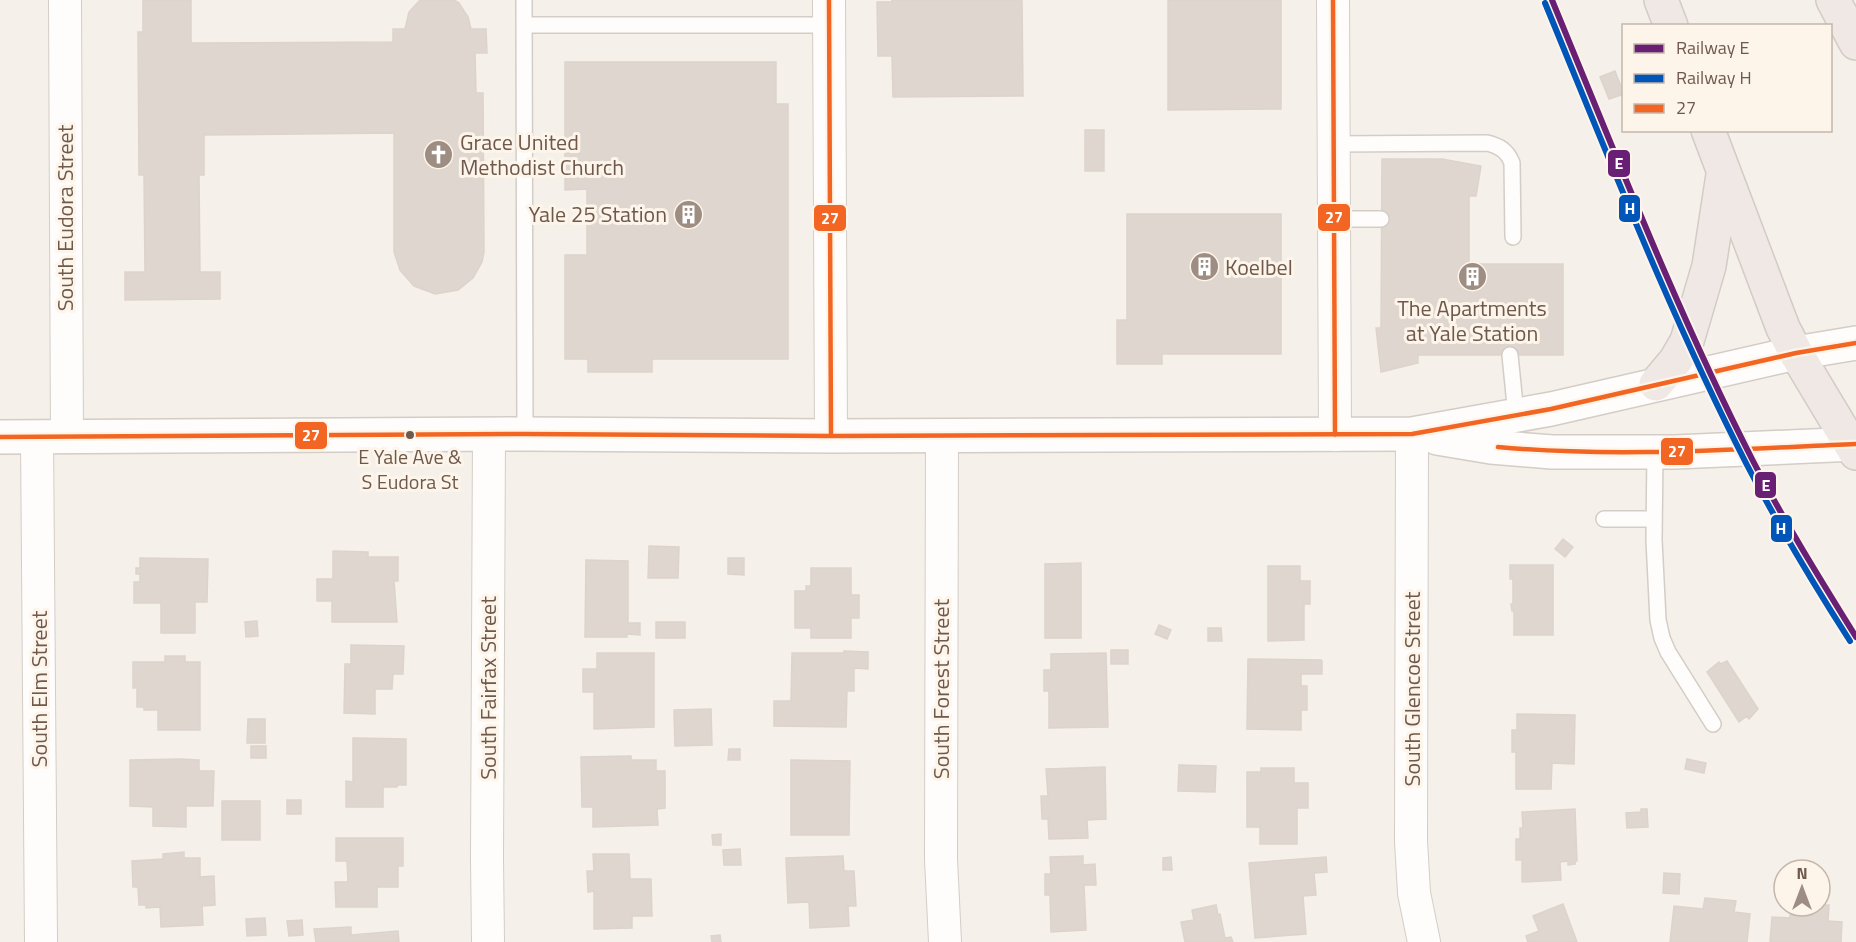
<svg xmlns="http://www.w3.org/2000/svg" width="1856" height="942" viewBox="0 0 1856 942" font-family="'Titillium Web',sans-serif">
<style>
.building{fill:#ded6cf;stroke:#ddd3cc;stroke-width:1.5}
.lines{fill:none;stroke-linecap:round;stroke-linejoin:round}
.lane-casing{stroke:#d4cdc7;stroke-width:18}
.street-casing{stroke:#d4cdc7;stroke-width:34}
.secondary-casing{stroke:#d4ccc6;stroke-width:36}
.highway-casing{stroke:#d3cbc6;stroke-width:36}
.lane{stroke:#fefdfc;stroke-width:15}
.street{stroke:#fefdfc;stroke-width:32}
.secondary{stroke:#fefdfc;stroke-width:33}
.highway{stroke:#efe8e4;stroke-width:33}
.bus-1-casing{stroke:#fdf5ea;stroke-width:9}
.bus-1{stroke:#f26522;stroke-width:4.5}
.rail-1-casing{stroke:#fdf5ea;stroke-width:10}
.rail-2-casing{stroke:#fdf5ea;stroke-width:10}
.rail-1{stroke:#691f74;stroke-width:6}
.rail-2{stroke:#0055b8;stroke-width:6}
.bus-dot{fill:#6f584c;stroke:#fdf5ea;stroke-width:2}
.labels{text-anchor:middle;stroke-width:6;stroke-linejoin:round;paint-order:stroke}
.bus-label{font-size:20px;fill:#6f584c;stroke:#fdf5ea}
.poi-label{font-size:22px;fill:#6f584c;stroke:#fdf5ea;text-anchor:start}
.street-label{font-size:22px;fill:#6f584c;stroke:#fdf5ea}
.line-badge{stroke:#fdf5ea;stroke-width:2}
.badge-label{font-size:16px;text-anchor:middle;font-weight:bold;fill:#fff}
</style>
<rect width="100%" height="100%" fill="#f5f0e9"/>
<!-- building -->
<path class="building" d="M143,0H191V43L393,42V29H405L409,12L420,0H454L459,3L468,17L471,29H486L487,53H475L476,93H483L484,252L482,262L473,278L458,290L435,294L414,286L400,270L394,252V133L204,135V175H199L200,272H220V299L125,300V272H145L144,175H139L138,32H143Z
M892,0H1022L1023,96L893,97L892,56H878L877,2H892Z
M1168,0H1281V109L1168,110Z
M565,62H776V104H788V359H652V372H588V359H565V255H587V189L565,190Z
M1615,71L1624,94L1609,99L1600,77Z
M1085,130H1104V171H1085Z
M1382,159H1442L1481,166L1476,196H1469V264H1563V355H1418V363L1381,372L1376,328H1381Z
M1127,214H1281V354H1162V364H1117V320H1127Z
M1563,539L1573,547L1565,557L1555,549Z
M649,546L679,547L678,578H648Z
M333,551L368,552V557H398V581H394L397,622H332V601H317V579H333Z
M140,558L208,559L207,602H195V633H161V603H134V582H140V574H136V568H140Z
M728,558H744V575L728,574Z
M586,560L628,561V623H640V635L627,634V637H585Z
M1081,563V638H1045V564Z
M1510,565H1553V635H1514V611H1512L1511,604H1513V579H1510Z
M1268,566H1300V581H1310V604H1304V640L1268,641Z
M811,568H851V595H859V618H851V638H811V628H795V591H806V586H811Z
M257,621L258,636L246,637L245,622Z
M656,622H685V638H656Z
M1159,625L1171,630L1167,639L1155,634Z
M1208,628H1221L1222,641H1208Z
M351,645L404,646L403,674H393L392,689H375V714L344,713L345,664H351Z
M1111,650H1128V664H1111Z
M844,651L868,652V669L854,668V691H847L846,727L774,726V701H791L792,653H844Z
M597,653H654V727L594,729V692H583V669H597Z
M1106,653L1108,727L1049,728V691H1044V670H1051V654Z
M165,656H185V662H200V730H158V710H144V707H137V688H133V662H165Z
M1248,659L1321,660L1322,661V674H1301V686H1307V710H1301V730L1247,729Z
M1727,661L1758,709L1749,719L1747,716L1739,722L1707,672L1719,662L1721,664Z
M711,709L712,745L675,746L674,710Z
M1517,714L1575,715L1574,764L1552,763L1551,789H1516V752H1512V730H1517Z
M248,719H265V743H247Z
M353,738L406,739V785H397V787H383V807H346V781L353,782Z
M251,746H266V758H251Z
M729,749H740V760H728Z
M631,756V760H656V771H665V808L657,809L658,825L593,827V807H582L581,757Z
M180,759L199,760V771H214L213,806H186V827L153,826V807L130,806V760Z
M1687,759L1706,763L1704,773L1685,769Z
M791,760L850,761L849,835H791Z
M1179,765L1216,766L1215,792L1178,791Z
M1105,767L1106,819L1087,820L1088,838L1049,839L1048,819H1042L1041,796H1048L1046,769Z
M1261,768H1294V783H1308V808H1297V844H1260V827H1247V772H1261Z
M287,800H301V814H287Z
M222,801H260V840H222Z
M1575,809L1577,861H1575V864L1568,865V861L1560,862L1561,880L1522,882V860H1516V839H1520V828H1523L1522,812Z
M1641,809H1647L1648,827L1627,828L1626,813L1641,812Z
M721,834V845H713L712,835Z
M336,838H403V866H398V887H377V907H336L335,882H348L347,861H336Z
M740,849L741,865H724L723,850Z
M184,852V858H200V877L214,876L215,905L202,906L203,925L161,927L160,907L146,908V905H139L138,887H133L132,861L163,859V854Z
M593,854H629L630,879H651L652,916H632V928L594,929V891L588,892L587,871H594Z
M843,856L844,871H854L856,906H848L849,926L810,928L809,902L788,903L786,858Z
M1083,856V865L1095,864L1096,885H1084L1086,930L1051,932L1050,895H1045V874H1051L1050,857Z
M1171,857L1172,870H1163V858Z
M1326,857L1327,872L1314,873L1316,895L1303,896L1306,934L1255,938L1249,863Z
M1664,873L1680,874L1679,894L1663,893Z
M1705,898L1736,901L1734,912L1750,914L1747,942H1670L1674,906L1703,909Z
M1563,904L1577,942H1528L1526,936L1539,931L1533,916Z
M1216,905L1218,915L1220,914L1225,938L1231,937L1233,942H1185L1181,922L1194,920L1192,910Z
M1829,905L1828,921L1842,922L1841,942H1770L1772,917L1790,918V906Z
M265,918L266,935L247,936L246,919Z
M302,920L303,935L289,936L287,921Z
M351,927V935L398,931L399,942H316L314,929Z
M720,935L721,942H712L711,936Z"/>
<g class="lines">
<defs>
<path id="lane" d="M524,0L525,434
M525,25H828
M1333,144L1487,143C1499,146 1507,150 1512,163L1513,237
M1334,219H1381
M1510,355L1516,415
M1655,452L1654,540L1658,620L1662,638L1668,652L1713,724
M1604,519H1654"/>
<path id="street" d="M65,0L67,437
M829,0L831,436
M1333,0L1335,435
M1412,434L1411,841L1414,893L1424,942
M942,436L941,859L945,942
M37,437L41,942
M488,942L487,859L489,435"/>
<path id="secondary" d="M0,437L525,434L831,436L1412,434L1551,409L1796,353L1856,343
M1437,438L1491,447L1552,452H1675L1856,444"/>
<path id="highway" d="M1661,0L1671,26
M1833,0L1856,43
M1708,130L1783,328L1796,353L1856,453
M1656,384L1676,360L1687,341L1709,266L1723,175"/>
</defs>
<!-- lane casing -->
<use href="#lane" class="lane-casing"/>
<!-- street casing -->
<use href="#street" class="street-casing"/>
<!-- secondary casing -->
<use href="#secondary" class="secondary-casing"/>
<!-- highway casing -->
<use href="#highway" class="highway-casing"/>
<!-- lane -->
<use href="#lane" class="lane"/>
<!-- street -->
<use href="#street" class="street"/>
<!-- secondary -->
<use href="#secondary" class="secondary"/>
<!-- highway -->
<use href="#highway" class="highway"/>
<defs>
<path id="bus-1" d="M829,0L831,436
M1333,0L1335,435
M0,437L525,434L831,436L1412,434L1551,409L1796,353L1856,343
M1498,447C1617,458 1737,449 1856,444"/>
</defs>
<!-- bus-1 casing -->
<use href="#bus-1" class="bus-1-casing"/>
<!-- bus-1 -->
<use href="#bus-1" class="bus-1"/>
<defs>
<path id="rail-1" d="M1552,0C1616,155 1677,312 1753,461C1784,521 1820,579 1856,637"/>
<path id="rail-2" d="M1545,3C1609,158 1670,315 1747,465C1778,525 1813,583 1850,641"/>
</defs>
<!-- rail-1 casing -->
<use href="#rail-1" class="rail-1-casing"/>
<!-- rail-2 casing -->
<use href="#rail-2" class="rail-2-casing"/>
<!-- rail-1 -->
<use href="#rail-1" class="rail-1"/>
<!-- rail-2 -->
<use href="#rail-2" class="rail-2"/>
</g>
<!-- icons -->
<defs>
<symbol id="church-disc" viewBox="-11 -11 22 22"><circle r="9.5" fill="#9e8d83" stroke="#fdf5ea"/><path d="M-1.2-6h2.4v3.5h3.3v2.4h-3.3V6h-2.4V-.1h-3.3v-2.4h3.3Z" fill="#fff"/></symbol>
<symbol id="building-disc" viewBox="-11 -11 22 22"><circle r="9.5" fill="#9e8d83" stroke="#fdf5ea"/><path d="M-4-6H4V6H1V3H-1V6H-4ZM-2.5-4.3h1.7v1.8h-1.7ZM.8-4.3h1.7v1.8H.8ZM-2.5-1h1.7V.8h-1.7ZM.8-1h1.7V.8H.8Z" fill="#fff"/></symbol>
</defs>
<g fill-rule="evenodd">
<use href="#church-disc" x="422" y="138" width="33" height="33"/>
<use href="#building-disc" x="672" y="198" width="33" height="33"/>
<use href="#building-disc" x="1188" y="250" width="33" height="33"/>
<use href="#building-disc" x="1456" y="260" width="33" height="33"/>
</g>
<!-- markers -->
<circle class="bus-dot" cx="410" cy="435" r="5"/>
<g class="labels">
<!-- bus labels -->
<g class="bus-label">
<text x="410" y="464">E Yale Ave &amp;<tspan x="410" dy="25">S Eudora St</tspan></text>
</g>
<!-- poi labels -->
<g class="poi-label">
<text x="460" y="150">Grace United<tspan x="460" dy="25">Methodist Church</tspan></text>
<text x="667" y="222" text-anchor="end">Yale 25 Station</text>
<text x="1225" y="275">Koelbel</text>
<text x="1472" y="316" text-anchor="middle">The Apartments<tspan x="1472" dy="25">at Yale Station</tspan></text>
</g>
<!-- street labels -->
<g class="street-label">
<text transform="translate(65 218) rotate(-90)" y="8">South Eudora Street</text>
<text transform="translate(488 688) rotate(-90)" y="8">South Fairfax Street</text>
<text transform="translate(39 689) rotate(-90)" y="8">South Elm Street</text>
<text transform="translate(941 689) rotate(-90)" y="8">South Forest Street</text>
<text transform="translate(1412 689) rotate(-90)" y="8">South Glencoe Street</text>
</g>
</g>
<g class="line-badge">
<rect x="1607" y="149" width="24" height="29" rx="6" fill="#691f74"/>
<rect x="1618" y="194" width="23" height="29" rx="6" fill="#0055b8"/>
<rect x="1317" y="203" width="34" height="29" rx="6" fill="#f26522"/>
<rect x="813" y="204" width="34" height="28" rx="6" fill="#f26522"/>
<rect x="294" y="421" width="34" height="29" rx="6" fill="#f26522"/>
<rect x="1660" y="437" width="34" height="29" rx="6" fill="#f26522"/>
<rect x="1754" y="471" width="23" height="28" rx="6" fill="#691f74"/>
<rect x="1770" y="514" width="23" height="29" rx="6" fill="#0055b8"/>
</g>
<g class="badge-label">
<text x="1619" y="169">E</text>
<text x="1630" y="214">H</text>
<text x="1334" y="223">27</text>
<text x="830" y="224">27</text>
<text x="311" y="441">27</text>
<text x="1677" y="457">27</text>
<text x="1766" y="491">E</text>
<text x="1781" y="534">H</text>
</g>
<!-- legend -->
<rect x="1622" y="24" width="210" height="108" fill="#fdf5ea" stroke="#c4b6ab" stroke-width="1.5"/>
<rect x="1634" y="44" width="30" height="9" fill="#691f74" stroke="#c4b6ab" stroke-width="1.5"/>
<text x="1676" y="54" font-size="18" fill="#6f584c">Railway E</text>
<rect x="1634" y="74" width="30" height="9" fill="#0055b8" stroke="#c4b6ab" stroke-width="1.5"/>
<text x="1676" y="84" font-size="18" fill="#6f584c">Railway H</text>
<rect x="1634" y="104" width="30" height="9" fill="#f26522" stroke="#c4b6ab" stroke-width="1.5"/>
<text x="1676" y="114" font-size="18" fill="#6f584c">27</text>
<!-- north arrow -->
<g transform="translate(1802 888)"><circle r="28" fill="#fdf5ea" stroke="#c4b6ab" stroke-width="1.5"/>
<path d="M0-4.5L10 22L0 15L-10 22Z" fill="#9e8d83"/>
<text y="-9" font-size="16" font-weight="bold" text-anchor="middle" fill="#6f584c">N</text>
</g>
</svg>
